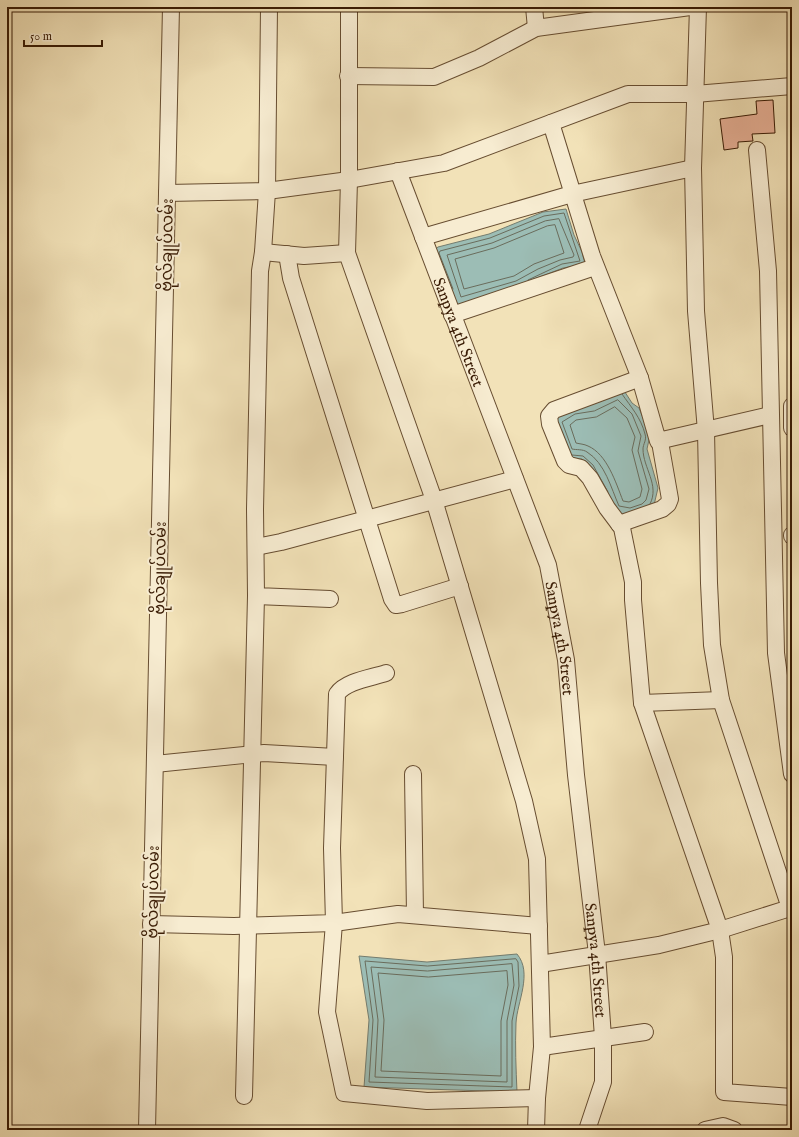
<svg xmlns="http://www.w3.org/2000/svg" width="799" height="1137" viewBox="0 0 799 1137" font-family="'IM FELL English','Noto Sans Myanmar',serif">
<style>
.water{fill:#9cbdb5;stroke:#747c6e}
.lines{fill:none;stroke-linecap:round;stroke-linejoin:round}
.shore{stroke:#6a6c5c;stroke-width:1}
.building{fill:#e9b298;stroke:#391b04}
.minor-casing{stroke:#674d31;stroke-width:18}
.minor{stroke:#f7ecd1;stroke-width:16}
.labels{text-anchor:middle;stroke-width:4;stroke-linejoin:round;paint-order:stroke}
.street-label{font-size:16px;fill:#391b04;stroke:#f7ecd1}
</style>
<rect width="100%" height="100%" fill="#f2e2b8"/>
<filter id="stains"><feTurbulence type="fractalNoise" baseFrequency=".005" numOctaves="4"/><feColorMatrix values="0 0 0 0 .2 0 0 0 0 .09 0 0 0 0 .02 0 0 0 .5 -.17"/></filter>
<radialGradient id="worn" r=".72"><stop offset=".6" stop-color="#630" stop-opacity="0"/><stop offset="1" stop-color="#630" stop-opacity=".3"/></radialGradient>
<!-- water -->
<path class="water" d="M566,209L574,235L582,252L585,264L563,268L456,309L434,250L438,247L489,234L543,212Z
M623,389L632,403L639,408L650,435L647,449L658,488L654,505L618,517L591,468L582,459H569L554,416Z
M517,954C533,973 517,1002 516,1023C515,1046 516,1069 517,1092L364,1087L369,1020L359,956L427,962Z"/>
<g class="lines">
<!-- shore -->
<path class="shore" d="M559,219L574,255L573,257L560,260L538,269L516,281L461,297L447,255L492,243L545,221Z
M555,225L564,253L534,264L514,276L464,289L455,259L494,248L547,226Z
M453,289L439,253L440,251L490,238L544,216L564,213L580,261L562,264L528,280
M622,394C631,407 641,418 645,434C647,440 643,444 643,449C643,468 660,485 650,504
M618,400L632,414L641,436L638,451L649,489L646,500L642,504L630,508L619,506C611,488 605,463 587,452C583,449 576,450 572,449L562,422L575,414L594,411Z
M615,407L627,418L635,437L632,450L642,489L640,497L629,502L623,501C616,483 607,454 588,446C584,444 580,444 576,443L570,425L576,420L596,417Z
M572,455L583,456L593,465L608,492
M516,959L518,962L519,986L512,1021V1087L369,1082L373,1020L365,961L427,966Z
M512,964L514,985L507,1021V1082L375,1077L378,1020L371,967L427,971Z
M507,971L508,985L501,1021V1076L381,1071L384,1020L378,973L428,977Z"/>
</g>
<!-- building -->
<path class="building" d="M773,100L775,133L752,134L753,141L738,142V148L724,150L720,119L757,114L756,101Z"/>
<g class="lines">
<defs>
<g id="minor">
<path d="M269,7L267,191L263,252L260,271L255,509L256,596L330,599"/>
<path d="M349,7V180L347,253L434,500L524,801L537,859L542,1047L537,1098L536,1130"/>
<path d="M534,7L536,28"/>
<path d="M698,7L693,168L696,311L706,431L709,583L712,645L721,700L790,908L720,930L724,957V1092L792,1097"/>
<path d="M348,76L434,77L479,58L536,28L690,7"/>
<path d="M551,123L592,256L640,378L658,441L770,415"/>
<path d="M757,150L768,271L776,653L792,774"/>
<path id="s1" d="M398,171L548,565L566,660L576,775L597,954L603,1037V1082L587,1130"/>
<path d="M167,193L267,191L349,180L444,163L628,94H695L792,86"/>
<path d="M423,237L572,194L693,168"/>
<path d="M263,252L304,256L347,253"/>
<path d="M287,254L291,278L392,599L396,605L402,604L460,586"/>
<path d="M452,315L595,267"/>
<path d="M792,406V428"/>
<path d="M619,524L662,509L668,504L670,499L660,442"/>
<path d="M792,535V536"/>
<path d="M256,547L281,542L515,479"/>
<path d="M642,703L721,700"/>
<path d="M155,764L264,753L335,757"/>
<path d="M413,774L415,915"/>
<path d="M151,924L234,926L334,923L332,848L337,694C346,681 371,678 386,673"/>
<path d="M540,964L659,945L720,930L642,703L633,600V582L622,528L607,508L590,478L581,468L569,465L565,461L550,424L549,416L554,410L640,378"/>
<path d="M542,1047L645,1032"/>
<path d="M244,1096C247,929 253,763 256,596"/>
<path d="M537,1098L427,1101L344,1093L327,1012L334,923L398,914L539,926"/>
<path d="M147,1130L171,7"/>
<path d="M705,1130L723,1126L734,1130"/>
</g>
</defs>
<!-- minor casing -->
<use href="#minor" class="minor-casing"/>
<!-- minor -->
<use href="#minor" class="minor"/>
</g>
<g class="labels">
<!-- street labels -->
<g class="street-label">
<text transform="translate(166 245) rotate(-89)" y="6">ဗိုလ်ချုပ်လမ်း</text>
<text dy="6" stroke="none"><textPath href="#s1" startOffset="172">Sanpya 4th Street</textPath></text>
<text transform="translate(159 568) rotate(-89)" y="6">ဗိုလ်ချုပ်လမ်း</text>
<text dy="6" stroke="none"><textPath href="#s1" startOffset="496">Sanpya 4th Street</textPath></text>
<text transform="translate(152 892) rotate(-89)" y="6">ဗိုလ်ချုပ်လမ်း</text>
<text dy="6" stroke="none"><textPath href="#s1" startOffset="820">Sanpya 4th Street</textPath></text>
</g>
</g>
<!-- margin -->
<rect width="799" height="1137" fill="none" stroke="#f2e2b8" stroke-width="24"/>
<rect x="8" y="8" width="783" height="1121" fill="none" stroke="#391b04" stroke-width="2"/>
<rect x="12" y="12" width="775" height="1113" fill="none" stroke="#391b04"/>
<!-- scale -->
<path d="M24 40v6h78v-6" fill="none" stroke="#391b04" stroke-width="2"/>
<text x="30" y="40" font-size="12" fill="#391b04" stroke="#f7ecd1" stroke-width="3" paint-order="stroke">50 m</text>
<rect width="100%" height="100%" filter="url(#stains)"/>
<rect width="100%" height="100%" fill="url(#worn)"/>
</svg>
